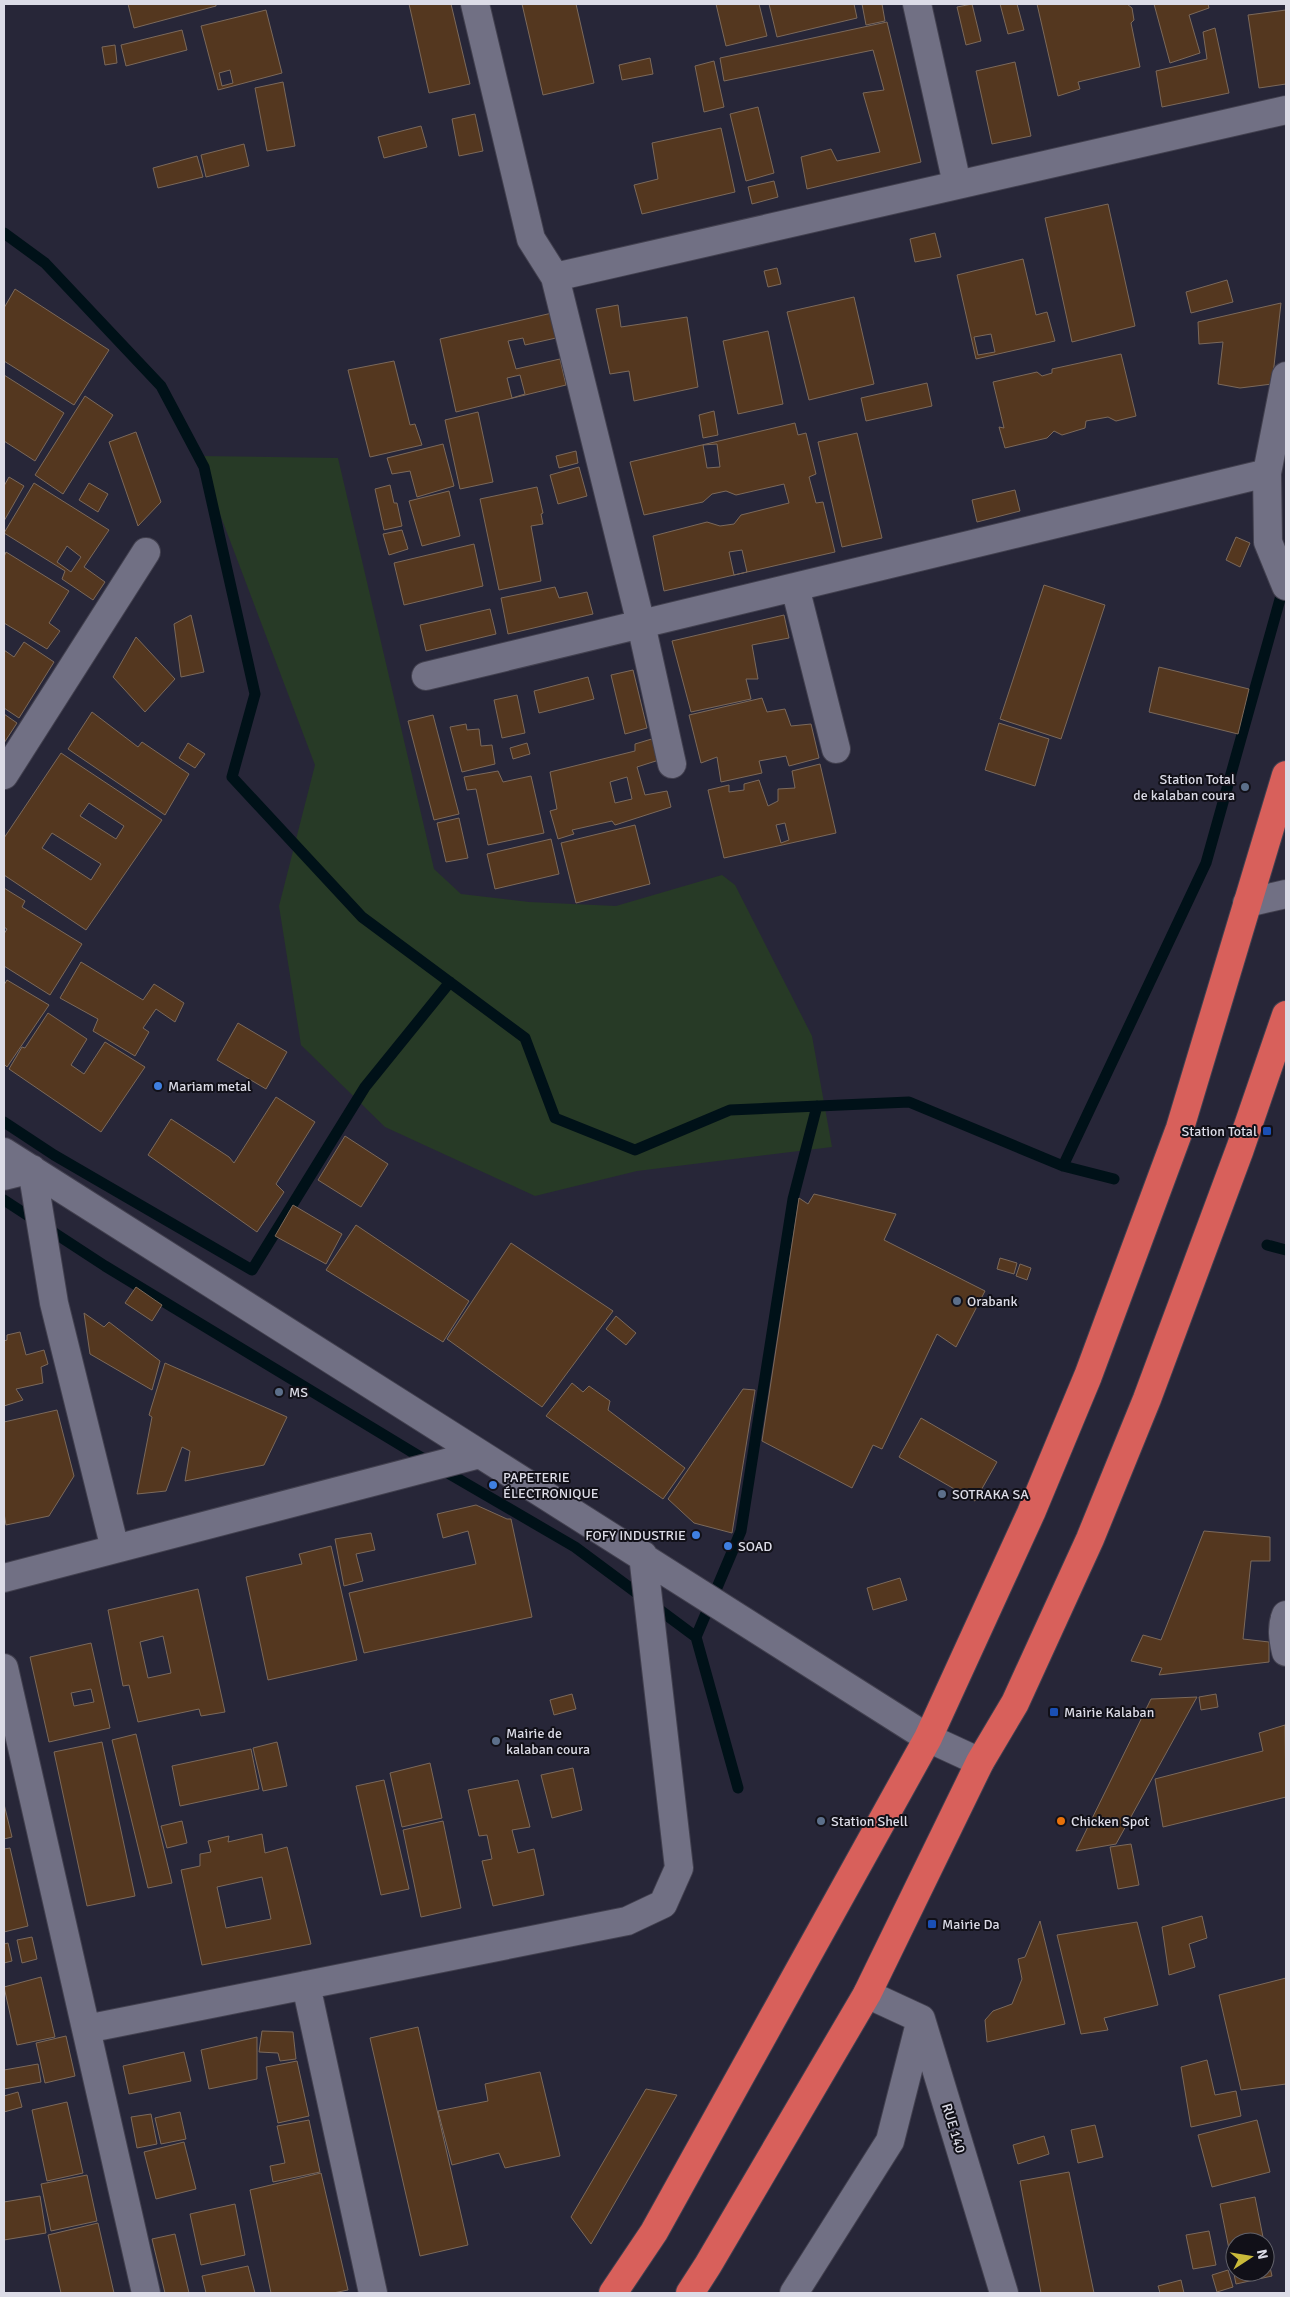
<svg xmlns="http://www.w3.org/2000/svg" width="1290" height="2297" viewBox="0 0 1290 2297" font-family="Signika,sans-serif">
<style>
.green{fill:#273a26}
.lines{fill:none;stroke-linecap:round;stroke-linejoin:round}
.stream{stroke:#001118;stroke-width:11}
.building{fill:#54371f;stroke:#7b695b;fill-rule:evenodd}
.minor-casing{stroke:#42404f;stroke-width:30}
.highway-casing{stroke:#42404f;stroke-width:30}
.minor{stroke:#717084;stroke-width:28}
.highway{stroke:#d8605b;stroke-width:28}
.service-dot{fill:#5c6f8a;stroke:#111018;stroke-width:2}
.shop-dot{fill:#3f7fe0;stroke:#111018;stroke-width:2}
.transit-dot{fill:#1a4fb4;stroke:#111018;stroke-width:2}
.food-dot{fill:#e8710a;stroke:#111018;stroke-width:2}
.labels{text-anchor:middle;stroke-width:4;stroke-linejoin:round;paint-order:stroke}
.poi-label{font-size:14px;fill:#dcdce7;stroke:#111018;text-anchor:start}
.street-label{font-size:14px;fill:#dcdce7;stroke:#111018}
</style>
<rect width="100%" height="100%" fill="#272638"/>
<!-- green -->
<path class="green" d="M198,456L338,458L434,869L461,894L529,902L616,906L722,875L735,885L812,1036L832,1147L637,1171L535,1196L385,1127L301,1045L279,906L315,765Z"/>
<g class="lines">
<!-- stream -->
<path class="stream" d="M4,233L45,263L161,386L204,467L255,694L232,777L362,917L525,1038L555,1118L635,1150L730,1110L909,1102L1063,1166L1114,1179
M4,1122L54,1155L252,1270L365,1087L450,982
M1063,1166L1206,863L1284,585
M4,1200L105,1266L417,1455L575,1547L696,1637L738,1788
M1267,1245L1286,1250
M696,1637L741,1531L793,1199L817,1106"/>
</g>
<!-- building -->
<path class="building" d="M128,4H216V6L134,28Z
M409,4H451L470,84L429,93Z
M522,4H576L594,83L543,95Z
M716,4H759L767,36L726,46Z
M769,4H854L857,18L777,37Z
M862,4H882L885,21L866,25Z
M972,4L981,41L966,45L957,7Z
M1000,4H1017L1024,30L1008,34Z
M1037,4H1127L1132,8L1134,20L1131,23L1140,67L1078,82L1080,89L1058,96Z
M1154,4H1208L1209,8L1189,15L1200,53L1170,63Z
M266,10L282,73L218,90L201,26ZM230,70L233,83L222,86L219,73Z
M1286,10V84L1259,88L1248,15Z
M887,22L921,162L807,189L801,157L831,149L837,161L880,152L863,93L884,90L873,50L724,81L720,58Z
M1215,28L1229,93L1162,107L1156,71L1207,59L1203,32Z
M182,30L187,50L126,66L121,45Z
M115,45L117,63L105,65L102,47Z
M650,58L653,74L622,80L619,65Z
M714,61L724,107L704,112L695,66Z
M1015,62L1031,136L992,144L976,71Z
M283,82L295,146L267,151L255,88Z
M758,107L774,173L746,181L730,114Z
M475,114L483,151L459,156L452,119Z
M421,126L427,147L384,158L378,137Z
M721,128L735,192L642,214L634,185L658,179L652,143Z
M244,144L249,166L206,177L201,155Z
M197,156L203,177L158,188L153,168Z
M774,181L778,197L752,204L748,187Z
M1108,204L1135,326L1072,342L1045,218Z
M935,233L941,257L915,262L910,239Z
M1023,259L1036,315L1047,312L1055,341L976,359L957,275ZM991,334L995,352L978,355L974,337Z
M777,268L781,284L768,287L764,271Z
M1227,280L1233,302L1191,313L1186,292Z
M15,289L109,350L74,405L4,361V308Z
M854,297L874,384L809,400L787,312Z
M1281,303L1272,384L1240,388L1218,384L1223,342L1199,344L1198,322Z
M618,305L621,327L687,317L698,387L634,401L629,371L610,374L596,309Z
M552,313L556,338L525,345L523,338L508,341L516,369L560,359L566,385L456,412L440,339ZM520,375L525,394L512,398L507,378Z
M768,331L783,404L738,414L723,341Z
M1121,354L1136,416L1116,421L1108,417L1086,421L1085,428L1062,435L1054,431L1047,438L1005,448L999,427L1004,428L993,382L1037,372L1042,376L1052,373V369Z
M394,361L410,425L415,424L422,445L370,457L348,370Z
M4,375L64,413L35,461L4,441Z
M927,383L932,406L866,421L861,398Z
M85,396L113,415L63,494L35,475Z
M714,411L718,435L703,438L699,415Z
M478,412L493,482L460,489L445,420Z
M795,423L798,435L806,433L816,474L809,477L816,503L823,502L835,552L664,591L653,536L707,522L720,526L734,524L741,515L789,503L784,484L736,495L726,491L712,494L703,502L644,515L630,462ZM717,444L720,467L707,468L703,445ZM742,550L747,572L734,575L729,552Z
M136,432L161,502L138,526L109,442Z
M857,433L882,538L842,547L818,442Z
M443,444L454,486L417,497L410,471L392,474L387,458Z
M576,451L578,463L559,468L556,456Z
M579,467L587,496L558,504L550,475Z
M9,477L24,486L4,521V486Z
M34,483L109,530L84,567L105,582L93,600L62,579L65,571L4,533ZM67,546L81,557L71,572L57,562Z
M89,483L108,494L98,512L79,500Z
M390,485L394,503H397L402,526L384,530L375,489Z
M537,487L543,513L541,514L543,524L531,526L541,581L499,590L480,499Z
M1015,490L1020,511L977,522L972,500Z
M449,491L460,536L422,546L409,501Z
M402,530L408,549L389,555L383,534Z
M1236,537L1250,543L1240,567L1226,560Z
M474,544L483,586L404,605L394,563Z
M6,552L69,591L49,623L60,631L47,649L4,623V557Z
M1044,585L1105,605L1061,739L1000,719Z
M555,587L559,598L587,592L593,614L508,634L501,598Z
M490,609L496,634L426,651L420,625Z
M191,615L204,672L181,677L174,624Z
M784,615L789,638L752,645L758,679H746L751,699L691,712L672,641Z
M136,637L175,679L145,712L113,677Z
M24,642L54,662L19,718L4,708V650L14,657Z
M1159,667L1249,689L1238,734L1149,712Z
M633,670L647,728L625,734L611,675Z
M588,677L594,699L539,713L534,691Z
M517,695L525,733L502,738L494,700Z
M762,698L767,712L785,709L791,726L811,724L819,758L789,766L786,756L759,761L762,773L721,782L717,757L701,763L689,715Z
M92,712L138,747L142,742L189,774L165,815L68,749Z
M4,714L17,723L4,743Z
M433,715L459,814L434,820L408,721Z
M999,723L1049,739L1035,786L985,770Z
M466,724L467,730L479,729L481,746L492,745L495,764L462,772L450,727Z
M655,738L659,760L637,767L645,795L667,791L671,807L615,825L612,821L572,830L574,834L558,839L550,811L557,809L550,772L635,751V744ZM627,777L632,799L615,803L610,782Z
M188,743L205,754L195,768L179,758Z
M527,743L530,754L513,759L510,748Z
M61,753L162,820L86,930L4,875V838ZM89,803L124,826L116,839L80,816ZM52,833L101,864L91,880L42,848Z
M820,764L836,833L724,858L708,790L729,785V792L744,790V784L759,780L768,806L778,801V789L795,788L792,771ZM785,823L789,840L781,843L776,825Z
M498,771L503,782L531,776L544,833L488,845L476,789L467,790L464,777Z
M459,818L468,858L446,862L437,823Z
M635,825L650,884L576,903L561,843Z
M551,839L559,874L495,889L487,854Z
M4,888L25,901L22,907L82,944L50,995L4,966V934L7,929L4,927Z
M81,962L143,1000L154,984L184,1003L175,1022L156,1009L143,1028L149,1032L135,1056L93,1031L98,1019L60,998Z
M7,980L49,1005L7,1067L4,1064V985Z
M48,1013L87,1039L71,1065L84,1074L105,1042L145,1067L101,1132L9,1069L22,1047L25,1048Z
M238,1023L287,1052L266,1089L217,1060Z
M276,1097L315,1122L276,1184L284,1192L257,1232L148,1155L171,1119L229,1157L234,1163Z
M345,1136L388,1164L361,1207L318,1180Z
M814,1194L896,1214L884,1240L985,1291L956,1347L937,1334L882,1449L873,1445L852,1488L762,1441L799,1198L808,1204Z
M293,1205L342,1234L326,1264L275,1236Z
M356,1225L469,1301L443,1342L326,1270Z
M511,1243L613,1311L542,1407L447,1339Z
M1000,1258L1017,1263L1014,1274L997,1269Z
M1020,1264L1031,1268L1027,1280L1016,1276Z
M136,1287L162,1305L152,1321L125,1303Z
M84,1313L104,1327L109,1322L160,1361L152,1390L90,1354Z
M616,1316L636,1333L626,1345L606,1329Z
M20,1332L26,1355L44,1350L48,1364L41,1367L43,1383L16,1389L23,1400L4,1406V1341L7,1340V1335Z
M165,1363L287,1417L264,1465L185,1481L190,1451L182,1447L166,1491L137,1494L152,1417L149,1415Z
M572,1383L583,1392L589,1386L610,1401L608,1410L685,1468L663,1499L546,1416Z
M743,1389L755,1390L732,1533L694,1523L668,1499Z
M57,1410L74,1476L49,1516L6,1525L4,1513V1422Z
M921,1418L997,1462L975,1501L899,1457Z
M476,1505L507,1519H511L532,1617L364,1653L349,1593L476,1564L468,1531L443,1538L437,1514Z
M1204,1531L1270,1537V1561H1251L1243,1639L1269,1642V1662L1159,1675L1162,1668L1131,1661L1143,1635L1161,1640Z
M371,1533L375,1550L356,1554L363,1581L344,1586L335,1539Z
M331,1546L357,1660L268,1680L246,1577L302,1564L299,1554Z
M900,1578L907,1600L873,1610L867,1588Z
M198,1589L225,1712L201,1716L199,1709L138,1722L129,1685L123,1686L108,1610ZM163,1636L171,1673L148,1678L140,1642Z
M91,1643L110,1728L49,1742L30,1657ZM91,1689L94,1702L74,1706L71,1693Z
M572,1694L576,1709L554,1715L550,1700Z
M1216,1694L1218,1707L1201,1710L1199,1697Z
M1197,1697L1116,1844L1076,1851L1151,1699Z
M1285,1725L1286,1797L1163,1827L1155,1779L1263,1751L1259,1733Z
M136,1734L172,1883L148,1888L112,1740Z
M102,1742L135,1896L87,1906L54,1752Z
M277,1742L287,1786L263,1791L253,1748Z
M251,1749L259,1789L180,1806L172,1766Z
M430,1763L442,1818L402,1827L390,1773Z
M573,1768L582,1810L552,1818L541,1775Z
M384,1780L409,1889L381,1895L356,1786Z
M518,1780L530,1827L512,1830L518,1853L534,1849L544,1895L493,1906L482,1861L492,1859L487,1835L479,1836L468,1790Z
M4,1804L12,1837L4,1839Z
M182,1821L187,1843L167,1848L161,1826Z
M443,1821L461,1908L421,1917L403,1830Z
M262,1834L265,1853L287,1847L311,1944L202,1965L181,1870L200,1866V1854L211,1852L208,1841L229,1836L228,1842ZM262,1877L271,1919L226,1928L217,1887Z
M1131,1844L1139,1885L1118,1889L1110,1847Z
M10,1848L28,1926L4,1932V1849Z
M1202,1916L1207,1938L1189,1944L1195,1967L1169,1975L1162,1927Z
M1040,1921L1065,2024L987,2042L985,2020L993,2011L1012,2004L1022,1979L1018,1959L1025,1957Z
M1137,1922L1158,2005L1104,2018L1108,2030L1081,2034L1057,1935Z
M32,1937L37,1959L22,1963L17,1940Z
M8,1943L12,1961L4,1963V1944Z
M41,1977L55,2037L17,2045L4,1987Z
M1286,1978V2084L1241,2090L1219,1995Z
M418,2027L468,2245L420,2256L370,2038Z
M262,2031L293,2032L296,2059L280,2061L278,2053L259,2052Z
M66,2036L75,2076L45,2083L36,2043Z
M257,2037V2079L209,2089L201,2050Z
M184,2052L191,2081L129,2094L123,2066Z
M1207,2060L1215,2095L1236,2091L1241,2116L1191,2127L1181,2067Z
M297,2061L309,2116L278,2123L266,2067Z
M38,2064L41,2082L4,2089V2070Z
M540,2072L560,2156L505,2168L499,2153L452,2165L438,2111L488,2101L485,2084Z
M646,2089L677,2095L591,2244L571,2217Z
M18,2092L22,2107L4,2112V2096Z
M67,2102L83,2173L47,2181L32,2110Z
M180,2112L186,2139L161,2144L155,2118Z
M151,2114L157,2144L137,2148L131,2117Z
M309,2120L320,2172L273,2182L270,2166L285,2163L277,2126Z
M1257,2120L1270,2172L1212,2187L1198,2135Z
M1095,2125L1103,2157L1078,2163L1071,2130Z
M1044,2136L1049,2154L1018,2164L1013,2145Z
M184,2142L196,2189L156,2199L144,2152Z
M1069,2172L1094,2293H1041L1020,2181Z
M321,2173L348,2290L333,2293H271L250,2190Z
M87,2175L97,2221L51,2231L41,2184Z
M40,2196L46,2233L4,2240V2202Z
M1255,2197L1264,2242H1235V2272H1265V2245L1272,2276L1236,2284L1220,2204Z
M235,2204L245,2255L201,2265L190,2214Z
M98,2223L114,2293H61L48,2235Z
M1209,2231L1216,2265L1193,2269L1186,2235Z
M175,2234L189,2293H165L152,2239Z
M248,2266L255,2293H206L202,2276Z
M1228,2270L1233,2287L1217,2292L1212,2275Z
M1181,2280L1184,2293H1160L1158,2286Z"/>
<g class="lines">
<defs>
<path id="minor" d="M475,4L531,239L555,277L1286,110
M917,4L957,184
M555,277L641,624L672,764
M1286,376L1267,473L1268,542L1286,586
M795,587L836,749
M426,676L1267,473
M4,775L146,552
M1247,903L1286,894
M4,1152L928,1738L980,1762
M4,1176L32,1169L54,1303L115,1549
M4,1578L480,1454
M1286,1615C1281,1627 1283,1639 1286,1652
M4,1668L146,2293
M306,1985L373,2293
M867,1994L921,2019L1004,2293
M86,2029L627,1921L663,1904L679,1868L643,1555
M794,2293L890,2141L921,2019"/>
<path id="highway" d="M613,2293L654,2232L928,1738L1031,1513L1088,1376L1180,1128L1286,775
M690,2293L708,2265L867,1994L980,1762L1015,1703L1090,1539L1147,1399L1240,1149L1286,1015"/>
</defs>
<!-- minor casing -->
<use href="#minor" class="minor-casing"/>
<!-- highway casing -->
<use href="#highway" class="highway-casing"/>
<!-- minor -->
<use href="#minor" class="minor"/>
<!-- highway -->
<use href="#highway" class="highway"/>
</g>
<!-- markers -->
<g class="service-dot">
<circle cx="1245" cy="787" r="5"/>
<circle cx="957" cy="1301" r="5"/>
<circle cx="279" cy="1392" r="5"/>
<circle cx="942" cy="1494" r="5"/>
<circle cx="496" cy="1741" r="5"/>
<circle cx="821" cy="1821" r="5"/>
</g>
<g class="shop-dot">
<circle cx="158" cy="1086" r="5"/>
<circle cx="493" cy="1485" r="5"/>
<circle cx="696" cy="1535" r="5"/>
<circle cx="728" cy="1546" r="5"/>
</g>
<g class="transit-dot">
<rect x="1262" y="1126" width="10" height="10" rx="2.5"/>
<rect x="1049" y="1707" width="10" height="10" rx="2.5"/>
<rect x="927" y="1919" width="10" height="10" rx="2.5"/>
</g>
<circle class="food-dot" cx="1061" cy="1821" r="5"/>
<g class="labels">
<!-- poi labels -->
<g class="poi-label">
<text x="1235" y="784" text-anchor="end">Station Total<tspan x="1235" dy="16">de kalaban coura</tspan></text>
<text x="168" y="1091">Mariam metal</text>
<text x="1257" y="1136" text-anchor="end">Station Total</text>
<text x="967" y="1306">Orabank</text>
<text x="289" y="1397">MS</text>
<text x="503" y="1482">PAPETERIE<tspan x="503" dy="16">ÉLECTRONIQUE</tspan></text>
<text x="952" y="1499">SOTRAKA SA</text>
<text x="686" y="1540" text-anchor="end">FOFY INDUSTRIE</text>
<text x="738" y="1551">SOAD</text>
<text x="1064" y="1717">Mairie Kalaban</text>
<text x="506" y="1738">Mairie de<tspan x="506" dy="16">kalaban coura</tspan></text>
<text x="831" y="1826">Station Shell</text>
<text x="1071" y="1826">Chicken Spot</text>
<text x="942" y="1929">Mairie Da</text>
</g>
<!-- street labels -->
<g class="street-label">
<text transform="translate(954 2128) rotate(73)" y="5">RUE 140</text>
</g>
</g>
<!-- border -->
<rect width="1290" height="2297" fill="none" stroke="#dcdce7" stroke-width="10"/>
<!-- north arrow -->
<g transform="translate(1250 2257) rotate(78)"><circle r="24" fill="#111018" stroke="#62626b"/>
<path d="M0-4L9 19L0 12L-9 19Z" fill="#caba3a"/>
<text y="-8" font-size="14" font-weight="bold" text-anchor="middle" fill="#dcdce7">N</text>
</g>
</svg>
